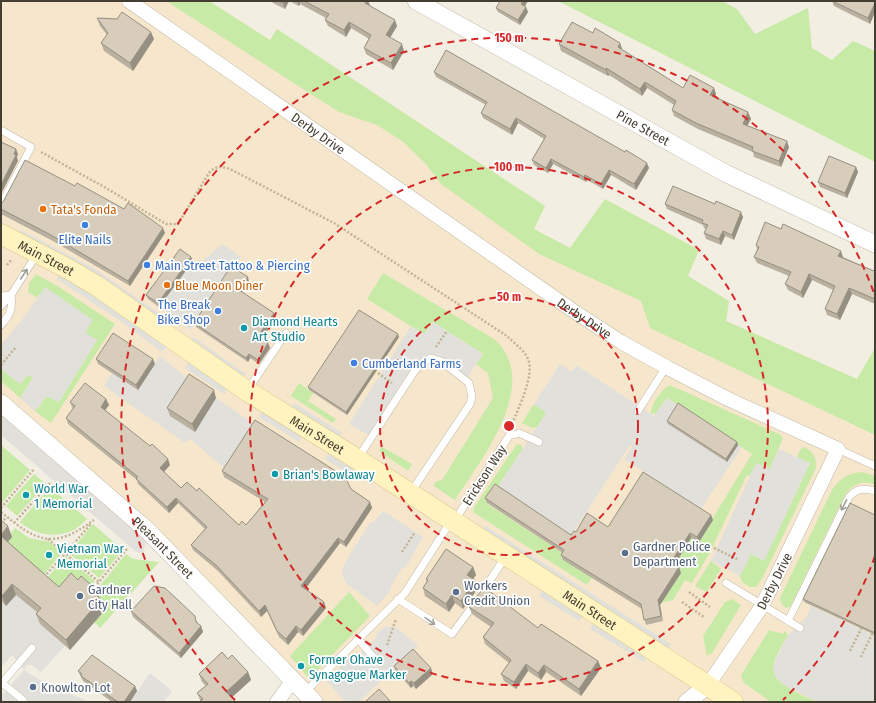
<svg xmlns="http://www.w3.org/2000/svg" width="876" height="703" viewBox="0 0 876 703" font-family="'Fira Sans Condensed',sans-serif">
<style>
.commercial{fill:#f6e6cb}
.green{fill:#c8eaa7}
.parking{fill:#e2e0db}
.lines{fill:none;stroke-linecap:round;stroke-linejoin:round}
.service-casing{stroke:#c1b9a7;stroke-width:8}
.minor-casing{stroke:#c1b9a7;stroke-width:15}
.tertiary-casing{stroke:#c1b9a7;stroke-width:18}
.secondary-casing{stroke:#d5c68e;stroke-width:21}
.path{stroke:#c1b394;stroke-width:2.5;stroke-dasharray:2 2;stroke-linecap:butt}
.service{stroke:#fff;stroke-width:7}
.minor{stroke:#fff;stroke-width:14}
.tertiary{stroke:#fff;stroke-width:17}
.secondary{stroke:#fff3bf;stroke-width:20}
.wall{fill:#b9b0a0}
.shaded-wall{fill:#969082}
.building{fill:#d7cdba;stroke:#969082}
.oneway{stroke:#a29e98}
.ring{fill:none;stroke:#d62828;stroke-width:2;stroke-dasharray:7 5}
.food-dot{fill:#e8710a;stroke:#fff;stroke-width:1.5}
.shop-dot{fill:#3f7fe0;stroke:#fff;stroke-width:1.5}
.culture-dot{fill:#0f9aa8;stroke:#fff;stroke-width:1.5}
.service-dot{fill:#5c6f8a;stroke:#fff;stroke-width:1.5}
.labels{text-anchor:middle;stroke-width:3.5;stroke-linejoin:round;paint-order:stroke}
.street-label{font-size:13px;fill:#443e32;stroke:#fff}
.food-label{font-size:13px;fill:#c56008;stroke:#fff;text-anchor:start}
.shop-label{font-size:13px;fill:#366cbe;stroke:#fff;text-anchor:start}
.culture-label{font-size:13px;fill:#0d838f;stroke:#fff;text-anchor:start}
.service-label{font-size:13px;fill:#4e5e75;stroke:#fff;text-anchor:start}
.centre{fill:#d62828;stroke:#fff;stroke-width:2}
.ring-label{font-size:12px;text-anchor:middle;font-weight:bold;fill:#d62828;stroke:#fff;stroke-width:3.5;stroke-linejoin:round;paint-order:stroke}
</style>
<rect width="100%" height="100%" fill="#f2eee2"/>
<!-- commercial -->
<path class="commercial" d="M1,1H209L270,40L277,29L545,206L534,229L570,248L605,199L699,250L688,276L729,301L726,321L857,379L875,348V702H314L205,589L1,419Z"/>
<!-- green -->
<path class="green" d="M166,1H209L270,40L277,29L545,206L534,229L570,248L605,199L699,250L688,276L729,301L726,321L857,379L875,348V435L650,328L641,301L539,254L441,184L426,164L402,141L377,125L339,112Z
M558,1H722L737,9L755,34L808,8L812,48L832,60L853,41L875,51V162Z
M383,273L494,339C543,382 481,460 455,500L434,486L435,482L442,480L493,398L488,373L476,364L483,354L433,322L424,334L367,299Z
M36,274L59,287L115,324L51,423L35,411L47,396L59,402L97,340L87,334L86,330L88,328L45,287L39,296L36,297L28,292L29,283Z
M1,369L20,384L28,375H32L33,378L20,398L1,381Z
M299,383L313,393L308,401L336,419L333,423L291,396Z
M670,385L781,435L783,438L770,469L756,463L750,476L747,475L709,554L692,583L685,580L673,600L661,603L673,567L691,538L698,542L752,454L667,398L656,413L651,414C650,406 662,388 670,385Z
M534,404L547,413L537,427L532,428L522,423Z
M517,444L521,445L523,449L487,504L566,555L592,578L587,585L473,512L475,506Z
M1,445L30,470L1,504Z
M382,447L412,464L408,471L379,451Z
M804,447C813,451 817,457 816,468L762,579L756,587H750L742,582L740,576L751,554L764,560L810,463L797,457L800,450Z
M863,472L875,476V485C863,479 854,484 846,493L790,607L786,608L781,603L780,598L832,490C840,478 848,473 863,472Z
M34,474L46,484L17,516L6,506Z
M50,487L87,519C69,540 40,539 20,522Z
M93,524L123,550L99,578L69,553Z
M15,528L29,538L50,542L62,553L28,593L4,546L10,534Z
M126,554L133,559L159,562L100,628L94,622L93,594Z
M65,556L95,581L87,589L62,597L44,582Z
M711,561L721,569L707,592L695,586Z
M349,592L370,616L309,679L290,656Z
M732,599L741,605L712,653L707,656L703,636L725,602Z
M769,630L783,634L785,631L788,635C783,644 774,656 774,666C772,685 805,696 818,702H771L744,683L741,676L743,672Z"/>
<!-- parking -->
<path class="parking" d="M21,230L95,269L163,316L155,328L172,340L162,352L122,322L57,279L63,266L16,242Z
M223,244L241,257L191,330L159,307L193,261L200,263Z
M45,287L93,320L86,331L87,334L97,340L59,402L47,396L35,411L20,398L33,378L28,375L20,384L1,369V345L25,316Z
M433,322L483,354L466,380L441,361L423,362L372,437L349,424L411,326L424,334Z
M193,337L246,374L239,386L232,381L224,394L185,368L194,355L185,349Z
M160,356L192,382L195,432L216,398L257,426L228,471L190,439L185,443L104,386L112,373L138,390Z
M560,364L572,372L576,365L654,416L667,398L742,447L701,509L624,459L632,447L630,445L561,551L487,503L546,413L534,404Z
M1,403L148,531L143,554L135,551L1,435Z
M294,403L342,433L334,445L362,463L354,477L325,459L334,445L307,428L299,442L259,417L267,404L286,415Z
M779,449L810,463L764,561L751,554L740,576L711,561L756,463L770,469Z
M383,511L423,537L406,567L402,568L390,588L391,590L376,607V605L347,584L343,577L342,571L346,561L368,526L371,522H374Z
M485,526L671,644L663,656L653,649L644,662L590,629L599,615L588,608L579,621L539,596L548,582L478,537Z
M43,591L40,624L65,646L41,672L31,665H27L24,670L45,683L90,702H1V696L24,670L12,655L1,667V601L6,606L16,594Z
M811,606L875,636V702H818L786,686L776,678L773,668L775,661L788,635L806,618Z
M386,626L397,628L418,646L359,702H346L326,681L352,655L357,656L375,639L377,633Z
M150,673L172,691L164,702H130Z"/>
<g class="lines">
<defs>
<path id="service" d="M1,130L31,147L1,205
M1,296L11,295
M1,306L11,295L37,254
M1,325C10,315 13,309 11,295
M247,391L286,333
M638,411L666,367
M838,449L875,466
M358,458L414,372L423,362L431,358L441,361L469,383L472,397L470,404L411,492
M455,520L509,436L519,433L539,442
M726,583L800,628
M481,594L506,556
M398,599L452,634L475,603
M788,621L849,497C857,488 864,488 875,491
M358,639L374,658
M2,683L23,700
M1,684L32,648
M305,692L405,593L451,521"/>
<g id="minor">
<path id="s1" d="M129,1L569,308L621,342L668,368L730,400L838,449L762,606L708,685"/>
<path d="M277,702L293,680"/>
</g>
<g id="tertiary">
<path id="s2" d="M416,1L725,173L875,244"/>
<path id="s3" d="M1,403L148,531L314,702"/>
<path d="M687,702L708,685"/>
</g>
<g id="secondary">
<path id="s4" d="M1,234L70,270L97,286L247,391L357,459L733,702"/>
</g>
</defs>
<!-- service casing -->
<use href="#service" class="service-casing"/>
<!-- minor casing -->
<use href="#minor" class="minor-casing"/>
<!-- tertiary casing -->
<use href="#tertiary" class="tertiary-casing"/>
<!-- secondary casing -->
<use href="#secondary" class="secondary-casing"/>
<!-- path -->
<path class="path" d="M41,152L106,188L166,224H178L209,173C215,166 221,166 230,169L334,223L507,336C514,343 524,350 528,359C535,375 519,406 513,422
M7,265L12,259
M436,347L447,331
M1,365L16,347
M378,373L392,383
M1,508L34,469
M1,512C37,542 53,550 94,520
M1,523L7,517
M14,523L50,483
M48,539L99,582
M714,548L737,559
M402,552L415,532
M44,577L91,524
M92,590L127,549
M689,592L710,607
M682,602L704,617
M387,645L396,619
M850,651L862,627
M861,657L873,632"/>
<!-- service -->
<use href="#service" class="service"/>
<!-- minor -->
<use href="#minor" class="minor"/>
<!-- tertiary -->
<use href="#tertiary" class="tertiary"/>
<!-- secondary -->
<use href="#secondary" class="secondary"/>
</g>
<!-- wall -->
<path class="wall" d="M272,1H368L369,6L397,26L390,38L404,51L393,70L366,54L364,48L369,39L351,28L346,37L328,26L325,20L326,18L300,4L299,6L289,1L285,9L273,3Z
M528,1L525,6L528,12L520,25L498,12L496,8Z
M832,1H875V12L870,24L834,6Z
M97,18L117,19L154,39L133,71L104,51L101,43L107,35L100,26Z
M593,33L620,43L622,49V50L683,88H714L716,94L715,97L748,112L751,119L747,126L789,147L781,167L754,157L753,152L698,129L674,116L672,110L674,105L647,88L642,96L609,75L608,76L561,51L559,44Z
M434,72L649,168L636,190L611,175L603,189L587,180L586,182L553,164L548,173L534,165L532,160L544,139L518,123L512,135L483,118L481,113L486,105L436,77Z
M856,167L858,172L847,198L820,187L818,182Z
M1,203L165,233L130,286L53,241L1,214Z
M665,204L743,217L734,240L725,236L721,245L706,239L704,233L706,229L704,228L703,225L667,209Z
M756,245L843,257L874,271L875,270V304L852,294L840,320L827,315L825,309L833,290L812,280L803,298L788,290L785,284L789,276L757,263L754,257L757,250Z
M191,257L193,261L159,307L148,299L146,295Z
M249,282L242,292L274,313L276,318L262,339L268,343L270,348L259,364L250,358L248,362L196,327L194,323Z
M399,337L347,415L309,390L308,387Z
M96,359L155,364L138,390L98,364Z
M216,398L195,432L170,416L167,408Z
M106,399L109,405L105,410L170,465L164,472L181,488L197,491L239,525H246L265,502L224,477L222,471L351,489L370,502L372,508L346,547L340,543L305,589L324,602L326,608L303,636L298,632L288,645L279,637L267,611L261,617L218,571L193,550L191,545L205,529L178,503L169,513L138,484L137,480L68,424L66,418L73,409L70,402Z
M667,421L737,442L738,445L727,462L668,424Z
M485,498L571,535L576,532L608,527L711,515L713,520L699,542L691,538L675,565L681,573L660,605L663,621L646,625L642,609L563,560L561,555L563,553L487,503Z
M875,515V635L804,602L803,599Z
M1,520L12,537L8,542L59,587L99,598L105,610L70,650L40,624L36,614L37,612L16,595L6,606L1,601Z
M473,567L476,575L473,579L478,588L463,609L455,603L449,612L425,596L423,588L427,582L426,579Z
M469,607L538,628L598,661L601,668L581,696L546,672L541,680L528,671L516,689L504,681L501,674L509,663L485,644L483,637L491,627L472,614Z
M131,611L197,621L198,624L201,626L203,632L181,658L133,617Z
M228,659L248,672L251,680L231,698L201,702L197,693L206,686L202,682L199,674Z
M394,666L433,674L416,689L413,686L411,688L395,671Z
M78,671L135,686L137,691L130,702H112L83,681Z"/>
<!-- shaded-wall -->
<path class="shaded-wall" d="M284,1H289L285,9L283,3Z
M297,1H299L300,4L299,6Z
M366,1H368L370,5L367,9L365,3Z
M523,1H528L523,9L521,4Z
M875,3V12L870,24L868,18Z
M526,7L528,12L520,25L518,20Z
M395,20L397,26L388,41L386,35Z
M349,22L351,28L346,37L344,30Z
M151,32L154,39L133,71L130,63Z
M620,43L622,49L620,53L618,47Z
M402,44L404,51L393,70L391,63Z
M606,68L609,75L608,76L606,70Z
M645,82L647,88L642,96L640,89Z
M714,88L716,94L712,101L710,95Z
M748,112L751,119L745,130L743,124Z
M516,118L518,123L512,135L510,129Z
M787,141L789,147L781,167L779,161Z
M16,149L18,154L17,157L18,161L1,194V185Z
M551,159L553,164L548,173L546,168Z
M647,163L649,168L636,190L634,184Z
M856,167L858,172L847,198L845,193Z
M609,170L611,175L603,189L601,184Z
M585,175L587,180L586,182L584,177Z
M741,212L743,217L734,240L732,235Z
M163,228L165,233L130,286L128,281Z
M723,231L725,236L721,245L719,239Z
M841,251L843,257L841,262L838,256Z
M191,257L193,261L159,307L158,303Z
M809,274L812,280L803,298L801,292Z
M248,277L249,282L241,295L239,290Z
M849,288L852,294L840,320L837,314Z
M274,313L276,318L260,341L258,336Z
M398,334L399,337L347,415L346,412Z
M268,343L270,348L259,364L258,360Z
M249,354L250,358L248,362L246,358Z
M153,359L155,364L138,390L136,385Z
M214,390L216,398L195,432L192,424Z
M106,399L109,405L103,413L101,407Z
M737,442L738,445L727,462L726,459Z
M168,459L170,465L162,474L160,468Z
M176,498L178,503L169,513L167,507Z
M370,502L372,508L346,547L344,542Z
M711,515L713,520L699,542L697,537Z
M8,526L12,537L4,546L1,537V535Z
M690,533L691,538L673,567L671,562Z
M338,538L340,543L303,592L301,586Z
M473,567L476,575L470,583L467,575Z
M679,567L681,573L660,605L663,621L658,600Z
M475,580L478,588L463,609L461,601Z
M12,584L16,595L6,606L2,596Z
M97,590L100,600L101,599L105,610L70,650L66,640L94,593Z
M452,595L455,603L449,612L446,604Z
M324,602L326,608L303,636L301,630Z
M265,605L267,611L261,617L259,611Z
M201,626L203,632L181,658L179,653Z
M296,626L298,632L288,645L286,639Z
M598,661L601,668L581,696L579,689Z
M526,664L528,671L516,689L514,682Z
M544,665L546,672L541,680L538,673Z
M431,668L433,674L416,689L414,683Z
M248,672L251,680L229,700L226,692Z
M411,681L413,686L411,688L409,683Z
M135,686L137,691L130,702H124Z"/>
<!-- building -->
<path class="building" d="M278,1H284L283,3Z
M304,1H366L365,3L395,20L386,35L402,44L391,63L364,48L371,35L349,22L344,30L325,20L329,14Z
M500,1H523L521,4L526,7L518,20L496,8Z
M832,1H875V3L868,18Z
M122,12L151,32L130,63L101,43L108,33L97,18L117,19Z
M572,22L593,33L595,28L620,43L618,47L683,88L690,75L714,88L710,95L748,112L743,124L787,141L779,161L752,151L753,147L696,123L672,110L676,101L645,82L640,89L606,68V70L559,44Z
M446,50L625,152L626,150L647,163L634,184L609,170L601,184L585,175L584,177L551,159L546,168L532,160L546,136L516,118L510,129L481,113L487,102L434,72Z
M1,142L16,149L14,154L16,155L1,185Z
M829,156L856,167L845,193L818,182Z
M25,160L75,186L77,183L124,209L128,203L163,228L128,281L51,235L1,209V203L3,202Z
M673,186L715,204L716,201L741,212L732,235L723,231L719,239L704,233L708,225L702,223L703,220L665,204Z
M765,222L781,229L783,224L841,251L838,256L874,271L875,270V299L849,288L837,314L825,309L835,286L809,274L801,292L785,284L791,272L754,257L759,247L756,245Z
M180,249L191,257L158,303L146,295Z
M231,266L248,277L239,290L274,313L258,336L268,343L258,360L249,354L246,358L194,323Z
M359,310L398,334L346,412L308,387Z
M113,333L153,359L136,385L96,359Z
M189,374L214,390L192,424L167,408Z
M85,383L106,399L101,407L150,446L152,444L168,459L160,468L181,488L187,482L197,491L199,488L239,525L242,521L246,525L268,499L222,471L255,420L345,477L351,489L370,502L344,542L338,538L301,586L324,602L301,630L296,626L286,639L277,631L265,605L259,611L216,565L191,545L207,527L176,498L167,507L136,479L138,477L66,418L75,406L70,402Z
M678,403L737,442L726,459L667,421Z
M643,472L711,515L697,537L690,533L671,562L679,567L658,600L661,616L644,620L641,604L561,555L564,550L485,498L495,484L571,535L574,531L576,532L587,513L608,527Z
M850,503L875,515V633L803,599Z
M1,520L8,526L1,535Z
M1,536L59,587L71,573L78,580L81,576L97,590L94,593L101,599L66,640L36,614L41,608L12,584L2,596L1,594Z
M446,549L473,567L467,575L475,580L461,601L452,595L446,604L423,588L428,580L426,579Z
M154,586L165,588L195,616L196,622L201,626L179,653L131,611Z
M484,587L538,628L541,624L598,661L579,689L544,665L538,673L526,664L514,682L501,674L511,660L483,637L494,623L469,607Z
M413,649L431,668L414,683L411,681L409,683L394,666Z
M222,652L228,659L232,655L248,672L226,692L236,702H201L200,701L203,699L197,693L208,684L199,674Z
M92,655L135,686L124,702H118L81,676L82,674L78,671Z
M379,689L391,702H365Z"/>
<!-- one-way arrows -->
<defs><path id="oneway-shaft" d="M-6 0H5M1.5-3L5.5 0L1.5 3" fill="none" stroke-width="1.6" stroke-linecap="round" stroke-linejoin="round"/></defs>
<g class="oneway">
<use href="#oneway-shaft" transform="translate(24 274) rotate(-57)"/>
<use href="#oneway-shaft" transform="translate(844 505) rotate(117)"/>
<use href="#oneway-shaft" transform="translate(430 621) rotate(35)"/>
</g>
<!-- distance rings -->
<g class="ring">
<circle cx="509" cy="426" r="129"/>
<circle cx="509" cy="426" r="259"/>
<path d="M875 556A388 388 0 0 1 783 700M235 700A388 388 0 1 1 875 296"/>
</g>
<!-- markers -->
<g class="food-dot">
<circle cx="43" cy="209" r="4"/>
<circle cx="167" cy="285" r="4"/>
</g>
<g class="shop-dot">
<circle cx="85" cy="225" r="4"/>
<circle cx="147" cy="265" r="4"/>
<circle cx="218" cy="311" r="4"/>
<circle cx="354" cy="363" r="4"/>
</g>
<g class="culture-dot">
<circle cx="244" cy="328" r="4"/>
<circle cx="275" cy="474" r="4"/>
<circle cx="26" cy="495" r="4"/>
<circle cx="49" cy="555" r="4"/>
<circle cx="301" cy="666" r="4"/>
</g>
<g class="service-dot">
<circle cx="625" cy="553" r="4"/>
<circle cx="456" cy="592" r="4"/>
<circle cx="80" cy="596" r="4"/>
<circle cx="33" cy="687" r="4"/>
</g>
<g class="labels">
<!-- street labels -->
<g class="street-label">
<text dy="5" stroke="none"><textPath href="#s2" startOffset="260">Pine Street</textPath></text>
<text dy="5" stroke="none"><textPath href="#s1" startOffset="231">Derby Drive</textPath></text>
<text dy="5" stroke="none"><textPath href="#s4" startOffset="51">Main Street</textPath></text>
<text dy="5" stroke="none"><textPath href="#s1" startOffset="555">Derby Drive</textPath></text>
<text dy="5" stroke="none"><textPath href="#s4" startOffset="375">Main Street</textPath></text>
<text transform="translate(484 475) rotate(-57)" y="5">Erickson Way</text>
<text dy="5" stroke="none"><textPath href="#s3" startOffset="217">Pleasant Street</textPath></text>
<text transform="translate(774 581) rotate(-63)" y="5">Derby Drive</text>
<text dy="5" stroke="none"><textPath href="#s4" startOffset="699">Main Street</textPath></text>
</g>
<!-- food labels -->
<g class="food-label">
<text x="51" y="214">Tata's Fonda</text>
<text x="175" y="290">Blue Moon Diner</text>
</g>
<!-- shop labels -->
<g class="shop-label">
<text x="85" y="244" text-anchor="middle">Elite Nails</text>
<text x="155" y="270">Main Street Tattoo &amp; Piercing</text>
<text x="210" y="309" text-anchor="end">The Break<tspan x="210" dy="15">Bike Shop</tspan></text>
<text x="362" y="368">Cumberland Farms</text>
</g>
<!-- culture labels -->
<g class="culture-label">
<text x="252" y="326">Diamond Hearts<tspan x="252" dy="15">Art Studio</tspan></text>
<text x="283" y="479">Brian's Bowlaway</text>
<text x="34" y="493">World War<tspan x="34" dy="15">1 Memorial</tspan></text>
<text x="57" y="553">Vietnam War<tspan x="57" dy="15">Memorial</tspan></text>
<text x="309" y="664">Former Ohave<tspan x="309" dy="15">Synagogue Marker</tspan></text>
</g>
<!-- service labels -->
<g class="service-label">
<text x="633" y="551">Gardner Police<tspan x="633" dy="15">Department</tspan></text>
<text x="464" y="590">Workers<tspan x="464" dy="15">Credit Union</tspan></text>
<text x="88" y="594">Gardner<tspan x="88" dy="15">City Hall</tspan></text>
<text x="41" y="692">Knowlton Lot</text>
</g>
</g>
<circle cx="509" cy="426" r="6" class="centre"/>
<g class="ring-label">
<text x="509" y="42">150 m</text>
<text x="509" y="171">100 m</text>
<text x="509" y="301">50 m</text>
</g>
<!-- border -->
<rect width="876" height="703" fill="none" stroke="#443e32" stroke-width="4"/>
</svg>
